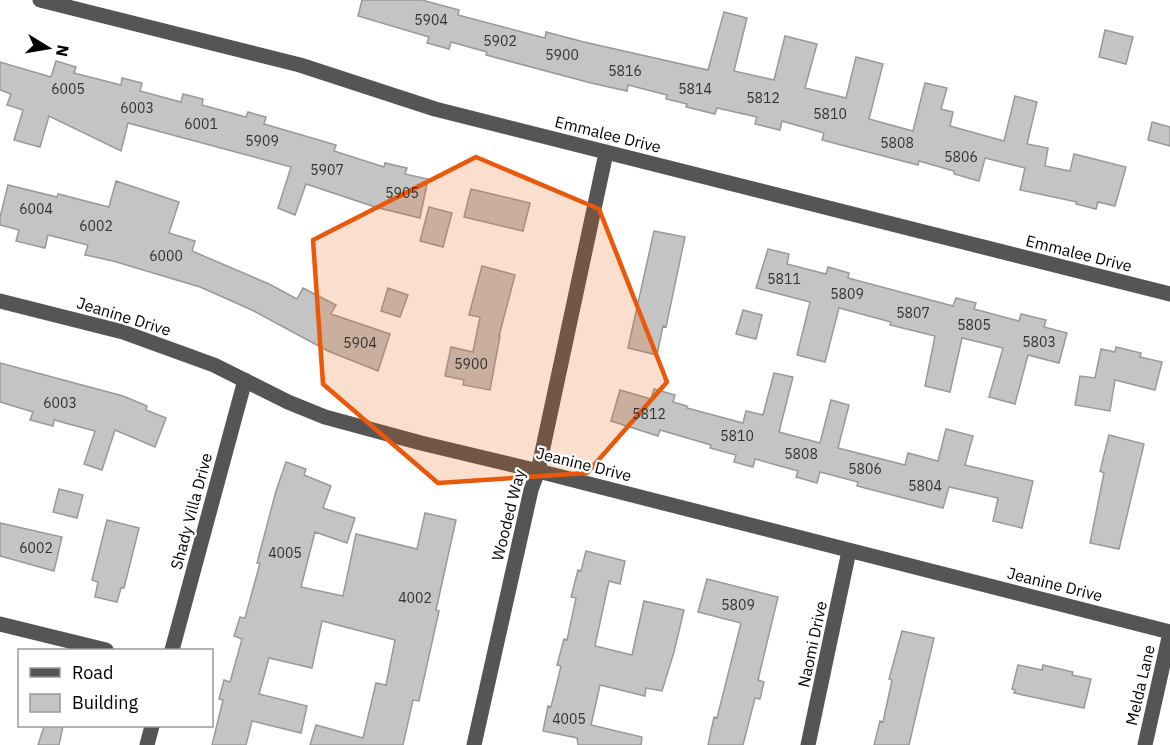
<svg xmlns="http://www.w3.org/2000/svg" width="1170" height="745" viewBox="0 0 1170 745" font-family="'IBM Plex Sans',sans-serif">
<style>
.building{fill:#c4c4c4;stroke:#999;stroke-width:1.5}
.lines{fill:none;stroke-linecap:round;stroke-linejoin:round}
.minor{stroke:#555;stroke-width:15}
.marked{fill:#e8590c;fill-opacity:0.2;stroke:#e8590c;stroke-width:4.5;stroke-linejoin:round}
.labels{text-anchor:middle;stroke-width:4.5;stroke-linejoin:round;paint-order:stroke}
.number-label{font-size:14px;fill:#313131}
.street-label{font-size:16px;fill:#000;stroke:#fff}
</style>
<rect width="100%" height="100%" fill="#fff"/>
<!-- building -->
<path class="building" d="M362,0H422L459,10L458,15L545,38L546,32L584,42L708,70L724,12L747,18L734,71L774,80L785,36L817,44L805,88L846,98L856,57L883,64L869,119L913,131L925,83L947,88L941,109L953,112L950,126L1004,141L1015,96L1037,102L1027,144L1048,148L1045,166L1070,171L1074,154L1126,167L1115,206L1098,202L1096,209L1076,204L1077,202L1020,190L1025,168L985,158L979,181L954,174V171L919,161L918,165L822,140L824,133L782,121L780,130L755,124L757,117L717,108L715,114L686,107L687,104L666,99L667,95L628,85L627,91L591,83L486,55L487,52L451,42L449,49L427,43L429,37L358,16Z
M1105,30L1133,37L1126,64L1099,57Z
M56,61L76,67L74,73L117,84L121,85L122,78L142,83L140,91L181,102L183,94L203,99L202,105L246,117L248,112L266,117L264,124L336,145L334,151L384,167L385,163L407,168L405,174L428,179L420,218L375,207L306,184L295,215L278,208L291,167L128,123L121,151L49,116L40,147L14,140L23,110L7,105L11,94L0,90V62L51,77Z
M1152,122L1170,127V146L1148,140Z
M116,181L179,202L169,233L195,241L192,251L269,284L297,299L303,288L336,305L331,314L390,334L378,371L328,351L252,310L200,287L113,261L85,255L88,245L48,235L45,248L16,241L19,230L0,225V217L8,185L57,197L58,194L109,207Z
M471,189L530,203L523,231L464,217Z
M429,207L452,213L443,247L420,241Z
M654,231L685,237L666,327L663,326L657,355L628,348Z
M768,249L789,254L787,264L826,274L828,267L849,273L848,278L953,306L956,298L976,303L974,309L1019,321L1021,314L1046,320L1044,327L1067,333L1059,363L1028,355L1015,404L989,397L1003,348L962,338L950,392L925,386L935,336L890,325L891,322L839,308L825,362L797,355L810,302L756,288Z
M482,266L515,275L499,336H500L490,390L463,385L464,380L445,376L451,347L473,352L480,317L469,315Z
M388,288L408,295L400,317L381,311Z
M743,310L762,315L756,339L736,334Z
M1116,347L1141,353L1140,357L1162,362L1155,390L1115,380L1110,411L1075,405L1080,376L1095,378L1101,349L1115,352Z
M0,363L123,396L147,406L146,410L166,418L155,447L115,430L102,470L84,464L95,431L54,420L53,426L30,420L33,412L0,402Z
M774,373L793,377L779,432L820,443L831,400L849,405L838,448L905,465L908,453L938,461L946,429L973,436L965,465L1033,481L1022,528L993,521L998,498L949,487L943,508L857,486L858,482L820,472L817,483L796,477L798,471L755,459L753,467L734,462L736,455L710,448L711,445L660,430L658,436L611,421L620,390L651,399L654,389L675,395L673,402L687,406V408L743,423L746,411L763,415Z
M1109,435L1144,444L1119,549L1090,543L1104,473L1100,471Z
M286,462L306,469L304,475L331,486L323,508L355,518L347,543L315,532L301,587L343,596L356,534L417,549L425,513L456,520L436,610L439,611L419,701L413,700L403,745H310L316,725L363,738L376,683L386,685L395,640L322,621L312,668L269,658L259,694L307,706L301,733L252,721L246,745H212L223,700L219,699L224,680L230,682L242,639L234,636L240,617L245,618L260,563H257L276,491Z
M59,489L83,495L77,518L53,512Z
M107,520L139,528L124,588H121L117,602L95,597L98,582L92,580Z
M0,523L62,537L54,571L0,556Z
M586,551L625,561L620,584L609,581L595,646L632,655L644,601L684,610L674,652L662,691L646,688L645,696L600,685L591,725L642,737L641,745H578L577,738L543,731L548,706L551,707L561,666L557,665L564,639L567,640L576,598L571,597L578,570L581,571Z
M707,579L778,597L758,680L764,682L760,699L755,698L743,745H708L714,717L717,718L741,623L698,612Z
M902,631L934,638L909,745H874L880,721L883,722L892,680L889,679Z
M1018,665L1042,670L1043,665L1073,672L1072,675L1091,679L1084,708L1014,693L1015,690L1012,689Z
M44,726H63L59,745H38Z"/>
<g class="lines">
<!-- minor -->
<path class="minor" d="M40,0L300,65L435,109L1170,294
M0,301L123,332L214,365L288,402L325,417L421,443L538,471L1170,632
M0,624L106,650
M172,650L245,380
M147,745L152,726
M474,745L531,490L538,471L606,153
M808,745L849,551
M1145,745L1170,633"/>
</g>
<!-- marked area -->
<path class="marked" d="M476,157L599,209L667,382L587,473L438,483L323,384L313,240Z"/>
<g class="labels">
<!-- number labels -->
<g class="number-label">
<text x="431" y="25">5904</text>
<text x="500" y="46">5902</text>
<text x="562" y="60">5900</text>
<text x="625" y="76">5816</text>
<text x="68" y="94">6005</text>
<text x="695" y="94">5814</text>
<text x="763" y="103">5812</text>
<text x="137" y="113">6003</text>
<text x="830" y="119">5810</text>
<text x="201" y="129">6001</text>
<text x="262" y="146">5909</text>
<text x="897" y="148">5808</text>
<text x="961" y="162">5806</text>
<text x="327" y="175">5907</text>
<text x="402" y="198">5905</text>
<text x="36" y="214">6004</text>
<text x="96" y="231">6002</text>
<text x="166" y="261">6000</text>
<text x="784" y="284">5811</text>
<text x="847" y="299">5809</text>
<text x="913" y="318">5807</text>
<text x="974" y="330">5805</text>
<text x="1039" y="347">5803</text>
<text x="360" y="348">5904</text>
<text x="471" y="369">5900</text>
<text x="60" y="408">6003</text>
<text x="649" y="419">5812</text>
<text x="737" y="441">5810</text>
<text x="801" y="459">5808</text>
<text x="865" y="474">5806</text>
<text x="925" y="491">5804</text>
<text x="36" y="553">6002</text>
<text x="285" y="558">4005</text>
<text x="415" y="603">4002</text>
<text x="738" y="610">5809</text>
<text x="569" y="724">4005</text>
</g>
<!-- street labels -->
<g class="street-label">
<text transform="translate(608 134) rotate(14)" y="6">Emmalee Drive</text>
<text transform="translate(1079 253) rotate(14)" y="6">Emmalee Drive</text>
<text transform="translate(124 316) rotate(17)" y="6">Jeanine Drive</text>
<text transform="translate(584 464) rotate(14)" y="6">Jeanine Drive</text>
<text transform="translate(191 511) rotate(-75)" y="6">Shady Villa Drive</text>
<text transform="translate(508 515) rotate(-76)" y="6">Wooded Way</text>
<text transform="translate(1055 584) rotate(14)" y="6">Jeanine Drive</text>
<text transform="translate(812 644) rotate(-78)" y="6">Naomi Drive</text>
<text transform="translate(1140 685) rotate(-77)" y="6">Melda Lane</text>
</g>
</g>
<!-- legend -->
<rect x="18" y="649" width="195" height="78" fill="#ffffff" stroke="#999999" stroke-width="1.5"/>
<rect x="30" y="668" width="30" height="9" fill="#555555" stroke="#999999" stroke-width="1.5"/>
<text x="72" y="679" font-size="18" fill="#000000">Road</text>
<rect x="30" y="694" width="30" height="18" fill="#c4c4c4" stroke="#999999" stroke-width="1.5"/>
<text x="72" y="709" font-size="18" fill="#000000">Building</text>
<!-- north arrow -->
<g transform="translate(48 48) rotate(101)" stroke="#ffffff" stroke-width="4.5" paint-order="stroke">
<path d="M0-4.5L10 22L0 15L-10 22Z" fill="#000000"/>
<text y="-9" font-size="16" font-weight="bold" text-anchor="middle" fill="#000000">N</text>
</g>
</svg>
